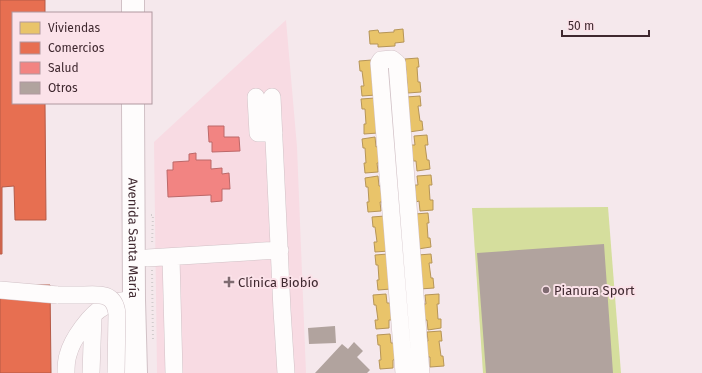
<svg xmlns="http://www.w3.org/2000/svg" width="702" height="373" viewBox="0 0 702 373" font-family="'Fira Sans',sans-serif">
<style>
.built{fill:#f8dbe3}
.green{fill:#d5de9d}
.homes{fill:#e9c46a;stroke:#b69558}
.shops{fill:#e76f51;stroke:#b55a47}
.health{fill:#f28482;stroke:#bc6869}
.building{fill:#b1a39e}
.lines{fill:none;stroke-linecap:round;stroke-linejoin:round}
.minor-casing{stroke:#d1c1c6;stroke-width:18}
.major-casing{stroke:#d1c1c6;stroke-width:24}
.path{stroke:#d2cbcc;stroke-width:2;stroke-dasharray:1 3;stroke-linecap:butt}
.minor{stroke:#fefcfc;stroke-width:17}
.major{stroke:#fefcfc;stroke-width:22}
.minor-bridge-casing{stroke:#d1c1c6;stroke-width:18;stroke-linecap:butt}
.minor-bridge{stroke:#fefcfc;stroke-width:17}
.poi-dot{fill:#7f6b71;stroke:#fbe2e9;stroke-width:1.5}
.labels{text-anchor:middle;stroke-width:4;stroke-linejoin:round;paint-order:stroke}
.street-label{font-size:13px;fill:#3f282f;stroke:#fbe2e9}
.poi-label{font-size:13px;fill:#3f282f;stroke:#fbe2e9;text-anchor:start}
</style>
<rect width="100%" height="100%" fill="#f5e8ec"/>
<!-- built -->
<path class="built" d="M286,20L297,147L306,373H157L154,142Z"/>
<!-- green -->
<path class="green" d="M608,207L621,373H483L472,208Z"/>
<!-- homes -->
<path class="homes" d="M403,29L404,42L395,43V46L378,47V44H370L369,31L378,30L379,33L394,32V30Z
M418,58L419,67H417L418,82H420L421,92L408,93L405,59Z
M372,60L376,95L362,96L361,86H364L362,71H360L359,61Z
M420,96L421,106H418L420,121H422L423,130L409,132L406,97Z
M375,98L378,133L364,134V124H366L365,109H362L361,99Z
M427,135L428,145H425L427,160H429L430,169L417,171L416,161H413L411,145H415L414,136Z
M375,137L376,147L379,146L380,163H377L378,172L365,173L364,163H366L365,148H363L362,139Z
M431,175L432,185H429L430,200H433V210L420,211L419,201L416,202L415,185H418L417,176Z
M378,176L379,186H382L384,202H380L381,211L368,212L367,202H369L368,187H366L365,178Z
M428,213L429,223H427L428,238H430L431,247L418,249L415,214Z
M385,216L389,251L375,252L374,242H377L375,227H373L372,217Z
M388,254L391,289L378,290L377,280H379L378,265H376L375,255Z
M431,254L432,263H429L431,278H433L434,288L420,289L418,255Z
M386,294L387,303H390L392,320H389V328L376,329L375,320H378L376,305H374L373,295Z
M439,294V304H437L438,319H441V328L428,330L427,320H424L423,304H426L425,295Z
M441,331L442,341H439L441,356H443L444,366L430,367V357H426L425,341H428L427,332Z
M390,334L391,343H394L396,359L393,360V368L380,369L379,360H381L380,345H378L377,335Z"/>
<!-- shops -->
<path class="shops" d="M0,0H45V13H13V103H45L46,220H15L14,186L2,187V254H0Z
M0,285H50L51,373H0Z"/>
<!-- health -->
<path class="health" d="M208,126H224V137H239L240,151L212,152V142H209Z
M196,153V160H211V169L222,168V174L229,173L230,189H222V201L211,202V195L168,197L167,170H173V162L189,161V154Z"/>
<!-- building -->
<path class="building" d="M604,244L613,373H486L477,253Z
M335,326L336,343L309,344L308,328Z
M354,342L363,351L357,357L370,370L367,373H315L342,344L348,349Z"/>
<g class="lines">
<defs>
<path id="minor" d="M256,97L258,133H274
M272,97L282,310L286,373
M171,257L174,373
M147,258L280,250
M0,290L58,295
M66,373C66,367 66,361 68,355C72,339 90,314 105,306C114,301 124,300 134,300
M91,373L93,316
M404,373L379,63L381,60L392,59L397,63L421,373"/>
<g id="major">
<path d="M133,0V13"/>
<path id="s1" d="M133,103L134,300L136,373"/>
</g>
</defs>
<!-- minor casing -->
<use href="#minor" class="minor-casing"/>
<!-- major casing -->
<use href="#major" class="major-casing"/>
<!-- path -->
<path class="path" d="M151,215H153L152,244
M152,270L153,342"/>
<!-- minor -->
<use href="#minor" class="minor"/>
<!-- major -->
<use href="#major" class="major"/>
<defs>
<path id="minor-bridge" d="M58,295C66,295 75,295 84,295C100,294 115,293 117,314L116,373"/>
</defs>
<!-- minor-bridge casing -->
<use href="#minor-bridge" class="minor-bridge-casing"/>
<!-- minor-bridge -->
<use href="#minor-bridge" class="minor-bridge"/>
</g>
<!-- markers -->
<g class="poi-dot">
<path d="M227 276h4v4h4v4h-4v4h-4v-4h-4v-4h4z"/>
<circle cx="546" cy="290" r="4"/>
</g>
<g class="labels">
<!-- street labels -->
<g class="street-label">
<text dy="5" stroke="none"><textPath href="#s1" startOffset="135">Avenida Santa María</textPath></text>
</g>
<!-- poi labels -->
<g class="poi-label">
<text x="238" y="287">Clínica Biobío</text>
<text x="554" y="295">Pianura Sport</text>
</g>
</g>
<!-- legend -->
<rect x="12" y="12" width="140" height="92" fill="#fbe2e9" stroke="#b0989f"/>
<rect x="20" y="22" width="20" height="12" fill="#e9c46a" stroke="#b0989f"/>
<text x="48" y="32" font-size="12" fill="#3f282f">Viviendas</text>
<rect x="20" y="42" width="20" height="12" fill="#e76f51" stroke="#b0989f"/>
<text x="48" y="52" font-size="12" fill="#3f282f">Comercios</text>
<rect x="20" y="62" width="20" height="12" fill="#f28482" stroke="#b0989f"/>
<text x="48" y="72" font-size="12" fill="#3f282f">Salud</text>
<rect x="20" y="82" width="20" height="12" fill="#b1a39e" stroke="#b0989f"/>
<text x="48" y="92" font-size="12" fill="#3f282f">Otros</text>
<!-- scale -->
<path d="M562 30v6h87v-6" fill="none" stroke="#3f282f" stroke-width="2"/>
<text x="568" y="30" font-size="12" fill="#3f282f" stroke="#fbe2e9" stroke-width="3" paint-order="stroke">50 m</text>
</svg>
